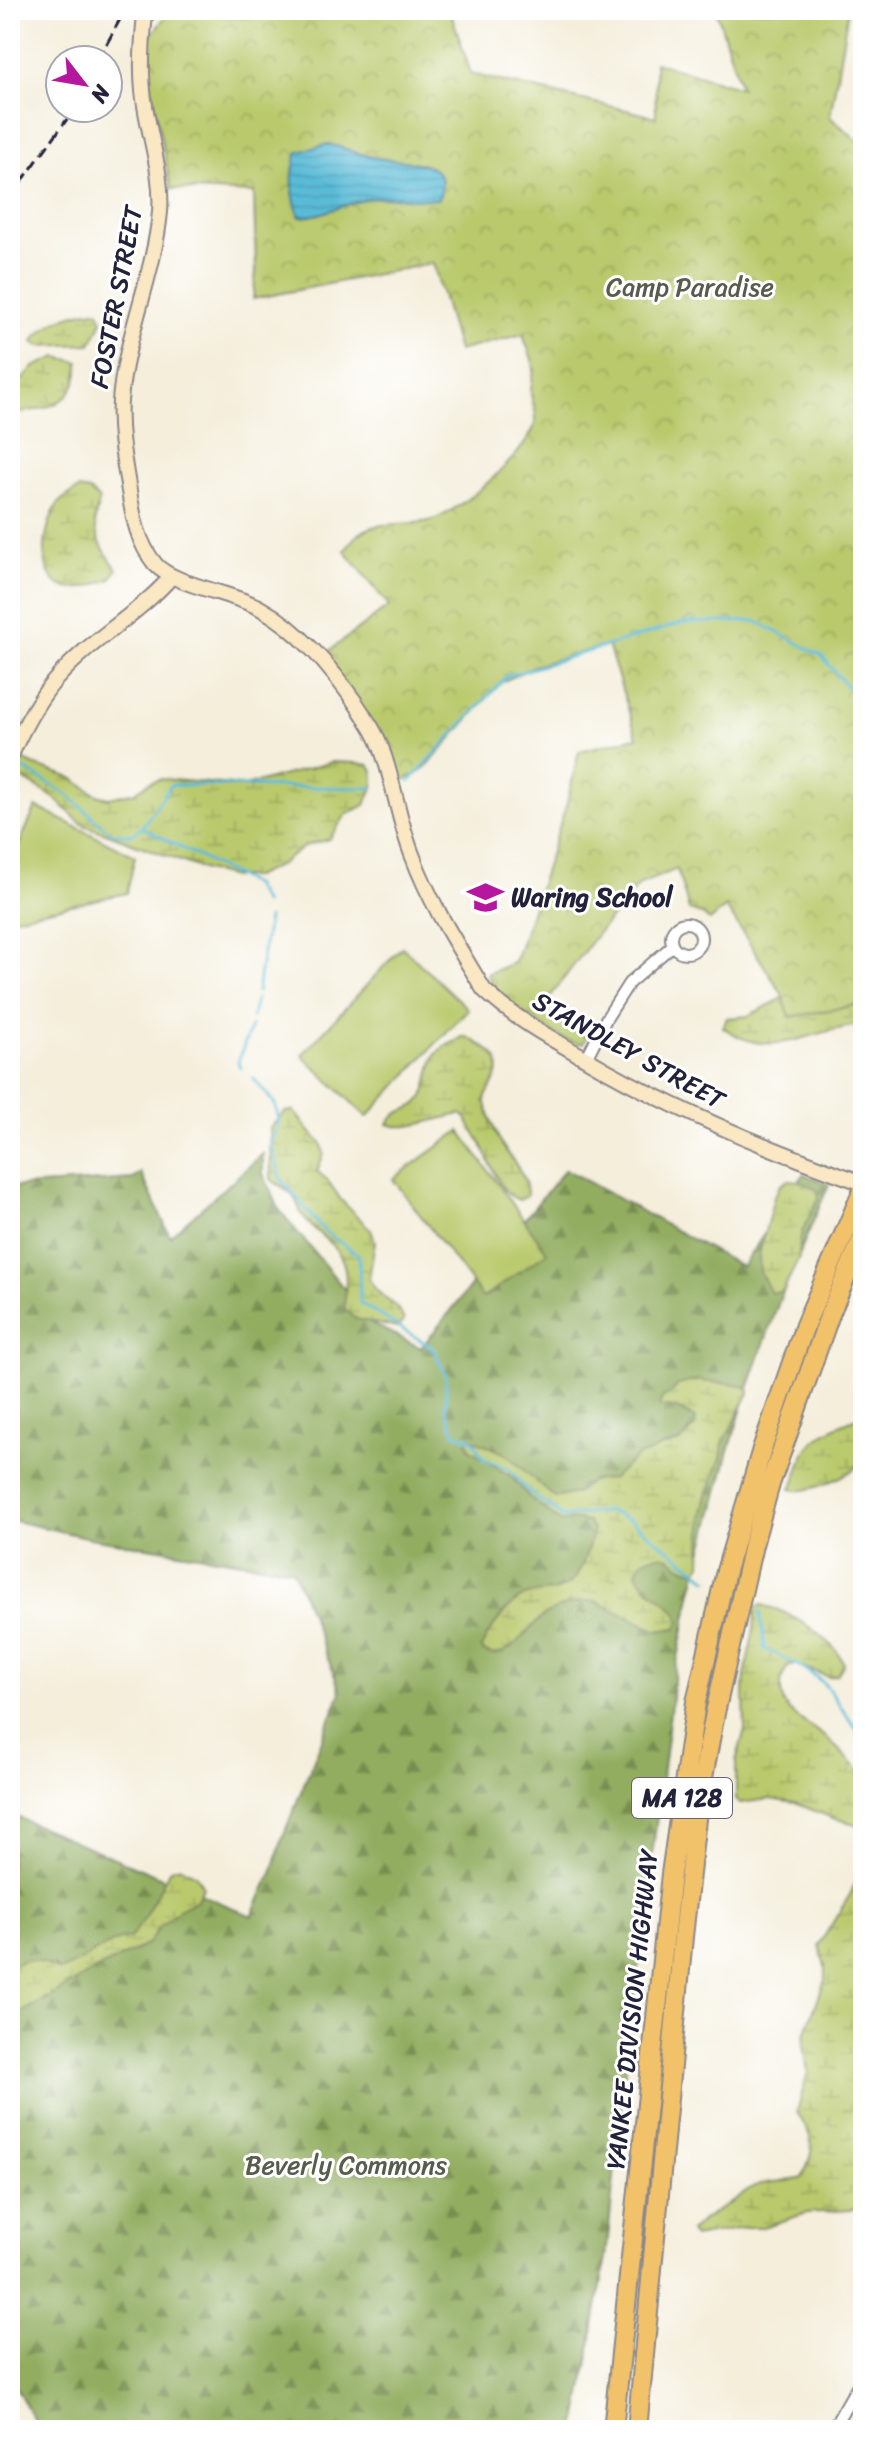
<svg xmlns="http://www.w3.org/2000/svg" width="873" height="2440" viewBox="0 0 873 2440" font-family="Sriracha,sans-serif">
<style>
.forest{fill:url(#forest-firs);stroke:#5a684e;stroke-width:2}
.wetland{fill:url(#wetland-marsh);stroke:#6e7654;stroke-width:2}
.park{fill:url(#park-crowns);stroke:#6e7654;stroke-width:2}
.pitch{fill:#b9c96c;stroke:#6e7654;stroke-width:2}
.water{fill:url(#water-rules);stroke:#3e6e8a;stroke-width:2}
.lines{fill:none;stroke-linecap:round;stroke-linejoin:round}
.stream{stroke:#5abbd8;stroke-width:3}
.street-casing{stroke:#8b888b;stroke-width:14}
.secondary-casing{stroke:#8b888b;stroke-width:18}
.highway-casing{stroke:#8b888b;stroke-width:22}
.street{stroke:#fff;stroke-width:10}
.secondary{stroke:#fae7c3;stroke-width:14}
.highway{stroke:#f2c26a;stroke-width:18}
.rail{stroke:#22223b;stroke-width:3;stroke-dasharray:12 6;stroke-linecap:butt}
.labels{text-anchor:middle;stroke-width:6;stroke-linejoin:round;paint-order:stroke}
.shield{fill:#fff;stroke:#646476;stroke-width:2}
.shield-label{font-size:24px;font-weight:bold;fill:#22223b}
.park-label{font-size:26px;fill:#575c4c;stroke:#fff}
.street-label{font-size:26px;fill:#22223b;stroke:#fff}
.poi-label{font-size:26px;font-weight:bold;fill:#22223b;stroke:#fff;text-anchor:start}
</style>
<defs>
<pattern id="forest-firs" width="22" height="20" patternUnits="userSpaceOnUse" patternTransform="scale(2)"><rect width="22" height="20" fill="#92ad60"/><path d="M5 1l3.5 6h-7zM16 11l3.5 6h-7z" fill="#778c50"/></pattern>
<pattern id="wetland-marsh" width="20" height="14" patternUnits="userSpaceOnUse" patternTransform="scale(2)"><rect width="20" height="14" fill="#b9c96c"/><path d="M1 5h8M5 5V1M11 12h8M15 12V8" fill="none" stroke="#9fac5e"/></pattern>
<pattern id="park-crowns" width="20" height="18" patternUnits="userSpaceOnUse" patternTransform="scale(2)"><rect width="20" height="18" fill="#b9c96c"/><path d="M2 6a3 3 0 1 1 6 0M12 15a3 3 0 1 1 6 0" fill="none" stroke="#9fac5e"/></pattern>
<pattern id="water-rules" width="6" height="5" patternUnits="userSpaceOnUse" patternTransform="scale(2)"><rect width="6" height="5" fill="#5abbd8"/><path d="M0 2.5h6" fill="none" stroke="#4ea0ba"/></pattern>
</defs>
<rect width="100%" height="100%" fill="#fff"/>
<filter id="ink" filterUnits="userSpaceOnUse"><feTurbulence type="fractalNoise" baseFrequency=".0125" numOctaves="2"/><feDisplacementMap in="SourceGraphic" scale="16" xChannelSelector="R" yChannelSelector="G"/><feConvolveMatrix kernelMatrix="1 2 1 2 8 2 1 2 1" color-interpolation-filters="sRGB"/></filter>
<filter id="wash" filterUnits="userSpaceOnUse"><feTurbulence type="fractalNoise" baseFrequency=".006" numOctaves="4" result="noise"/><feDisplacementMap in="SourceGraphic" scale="32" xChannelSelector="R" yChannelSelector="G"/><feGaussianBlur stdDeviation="1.8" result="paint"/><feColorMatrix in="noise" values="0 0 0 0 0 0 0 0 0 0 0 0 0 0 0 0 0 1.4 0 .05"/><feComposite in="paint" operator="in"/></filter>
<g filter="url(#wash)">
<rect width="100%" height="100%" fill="#f4eedb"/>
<!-- forest -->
<path class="forest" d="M263,1154V1174L280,1211L374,1325L421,1348L565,1169L742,1267L804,1174L829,1184L780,1299L749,1385L728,1454L692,1591L675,1672L623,2089L606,2257L576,2430H39L10,2376V1814L252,1916L273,1871L282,1839L341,1692L293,1570L90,1538L10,1520V1187L133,1179L141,1173L170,1236Z"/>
<!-- wetland -->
<path class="wetland" d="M95,310L99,311L102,321L91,344L40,346L33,342C45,322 72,313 95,310Z
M57,357L79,362C78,406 45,409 10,414V393L34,367Z
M79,489L89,491L99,500C99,507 95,513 95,520C94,538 107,555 117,569L111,579C97,584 82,591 67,588C34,579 44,525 58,504C63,497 72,493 79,489Z
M15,756L33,765L72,778L97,795L109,798L135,792L150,782L160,779L245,786L332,762L356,763L369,765L373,771L374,782L372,791L365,805L346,815L329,839L305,846L278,866L254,877H233L205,870L84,825C72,817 65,806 54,798C40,787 23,782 10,768Z
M863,983V1025C811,1028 772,1064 723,1027L727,1018L748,1016L795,992Z
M462,1037H467C481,1045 506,1056 497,1075C494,1084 488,1091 485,1099C488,1112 492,1125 498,1137C507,1158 527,1170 527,1195L519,1200C497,1192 491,1160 480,1141C475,1133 470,1128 467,1119L461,1114C441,1117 406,1132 388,1124C394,1110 408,1112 418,1103C432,1090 426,1064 440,1050C445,1045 456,1042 462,1037Z
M293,1111C305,1122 307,1133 321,1142L324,1154L317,1171L328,1181L341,1200L371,1230L375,1241L369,1279C377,1298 399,1302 404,1321L397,1328L356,1319L345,1309C343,1294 349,1281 344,1265C338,1243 315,1235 303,1216C297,1207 298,1198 287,1190C282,1186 276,1184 271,1179L270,1128L285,1112Z
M788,1180L801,1181L817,1190L819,1198L803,1229L800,1241L799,1258L782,1292L771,1293L760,1272L759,1255L774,1197L780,1186Z
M697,1380C715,1385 733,1380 749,1389V1393L723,1443L721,1458L708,1491L702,1516L701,1565L697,1571C673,1570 671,1544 642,1561L636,1571C643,1593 675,1600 680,1622L676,1628L657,1631L596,1601C579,1600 561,1605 547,1614C530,1623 502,1672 481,1648C489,1630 511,1598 531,1594C545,1591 562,1592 572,1582C584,1568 588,1547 593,1530L588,1522L578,1520L562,1522L553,1516L528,1496L513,1478L469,1449L467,1441L471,1438L506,1454L555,1498L576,1493L591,1481L611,1479L637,1457L661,1447L680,1442L696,1426L694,1418L675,1408L659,1406L662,1398L671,1393L678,1385Z
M863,1416V1462C849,1475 809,1495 791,1489C796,1479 803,1455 808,1448C820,1432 845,1422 863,1416Z
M762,1605C790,1612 833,1637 844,1664L837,1675L829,1677L797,1665H789C778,1678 778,1699 790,1712L828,1739L863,1774V1826L833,1818L795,1803L770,1799L740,1803L736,1799V1761L745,1730L744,1694L745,1675L754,1628L755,1612L753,1607Z
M863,1864V2038L856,2040L854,2063L863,2068V2209L807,2213L763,2227H749L694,2237L690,2232C700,2220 712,2214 726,2206C736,2200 745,2189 758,2185C772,2180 787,2183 802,2178C816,2146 815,2142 797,2112L808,2072L804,2044L806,2031L825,1980V1966L819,1945L851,1893Z
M180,1866L196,1875L203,1887L197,1900L180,1909L159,1927L148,1944L94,1971L10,2019V1969C25,1952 43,1963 60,1971C84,1961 104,1942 130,1938L142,1922L170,1869Z"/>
<!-- park -->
<path class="park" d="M352,10H450L471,74L656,117L655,62L741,88L716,10H848L830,117L863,145V1004L790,1017L781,992L726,907L710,921L701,914L689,910L677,869L640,884L596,935L542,1008L587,1036L583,1043C564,1046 511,1006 497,991C493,986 490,980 487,974L513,963L517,955L567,803L579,751L637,737L608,645L534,666L500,683L430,763L417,774L398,783L325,654L389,606L345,551C366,512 402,530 433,520C460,511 536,447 536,418C536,410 532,402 531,394C530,386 534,377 534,369C533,358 526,345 523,334L458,351L433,263L253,299L256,272L254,193L171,189L149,78V38L168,13L192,12L247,18Z"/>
<!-- pitch -->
<path class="pitch" d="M36,807L135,856L127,893L16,917L10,915V864Z
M402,947L468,1009L367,1117L302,1055Z
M460,1131L547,1252L483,1298L393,1179Z"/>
<!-- water -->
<path class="water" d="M328,144C343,147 357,154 372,157C395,163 459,156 438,199C417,201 395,195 374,198C348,201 326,216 300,217C291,198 290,172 298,152Z"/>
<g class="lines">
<!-- stream -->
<path class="stream" d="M13,762L68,795L111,833L131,835L142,827L171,785L372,788
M410,781L507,676L683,623L756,621L822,656L863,706
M142,827L253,885L264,904
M257,992L268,918
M252,1017L256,999
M241,1068L238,1062L251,1026
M253,1078L275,1104L279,1121L271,1145L281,1179L325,1232L359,1255L360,1303L433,1348L446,1375V1411L455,1433L473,1440L484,1459L509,1469L528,1491L563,1517L609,1511L630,1520L708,1579
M760,1611L765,1649C782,1657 813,1671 825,1685C839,1702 846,1719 863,1735"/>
</g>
</g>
<g filter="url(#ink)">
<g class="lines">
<defs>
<path id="street" d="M671 938a15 15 0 1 1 30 0a15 15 0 1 1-30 0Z
M586,1059L606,1019L629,983L673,945
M832,2430L863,2376"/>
<path id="secondary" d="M145,15C142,42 140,71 144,99C149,137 163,173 160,212C154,276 125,337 120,401C118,431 124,461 129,491C133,517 138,543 155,564C173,585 233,593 260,608C300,630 331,668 357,705C367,720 378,736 383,753C395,787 399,823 413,857C430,903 459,948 484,990C514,1018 550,1038 585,1058C673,1110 767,1149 863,1183
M10,757C22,730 37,700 57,678C91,639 138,615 172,576"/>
<path id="highway" d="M613,2430L671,1874L696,1702L726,1571L762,1449L805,1325L863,1190
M637,2430L683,1937L697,1810L715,1713L753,1545L770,1484L830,1314L863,1237"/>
</defs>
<!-- street casing -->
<use href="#street" class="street-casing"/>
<!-- secondary casing -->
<use href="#secondary" class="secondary-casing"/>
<!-- highway casing -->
<use href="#highway" class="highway-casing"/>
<!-- street -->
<use href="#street" class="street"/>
<!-- secondary -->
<use href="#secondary" class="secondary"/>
<!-- highway -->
<use href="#highway" class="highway"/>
<!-- rail -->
<path class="rail" d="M98,60L125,10
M10,198L75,108"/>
</g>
</g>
<!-- icons -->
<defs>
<symbol id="school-bare" viewBox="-9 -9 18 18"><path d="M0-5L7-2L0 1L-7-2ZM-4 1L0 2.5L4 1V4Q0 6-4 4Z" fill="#b5179e" stroke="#fff" stroke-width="2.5" paint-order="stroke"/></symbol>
</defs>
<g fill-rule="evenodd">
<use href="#school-bare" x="460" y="872" width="51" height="51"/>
</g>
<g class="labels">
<!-- shield labels -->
<rect class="shield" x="632" y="1778" width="100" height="40" rx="6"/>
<g class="shield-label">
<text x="682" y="1806">MA 128</text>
</g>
<!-- park labels -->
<g class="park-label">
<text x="690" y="296">Camp Paradise</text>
<text x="346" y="2174">Beverly Commons</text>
</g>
<!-- street labels -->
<g class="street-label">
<text transform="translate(116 297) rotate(-79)" y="9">FOSTER STREET</text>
<text transform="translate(629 1050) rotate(29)" y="9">STANDLEY STREET</text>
<text transform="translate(632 2009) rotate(-84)" y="9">YANKEE DIVISION HIGHWAY</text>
</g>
<!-- poi labels -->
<g class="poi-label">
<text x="511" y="906">Waring School</text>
</g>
</g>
<!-- margin -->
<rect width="873" height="2440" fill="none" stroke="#fff" stroke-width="40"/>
<!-- north arrow -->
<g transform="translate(84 84) rotate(121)"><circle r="38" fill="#ffffff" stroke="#a7a7b1" stroke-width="2"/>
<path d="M0-6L14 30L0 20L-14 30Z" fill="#b5179e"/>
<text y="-12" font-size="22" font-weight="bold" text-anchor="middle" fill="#22223b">N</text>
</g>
</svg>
